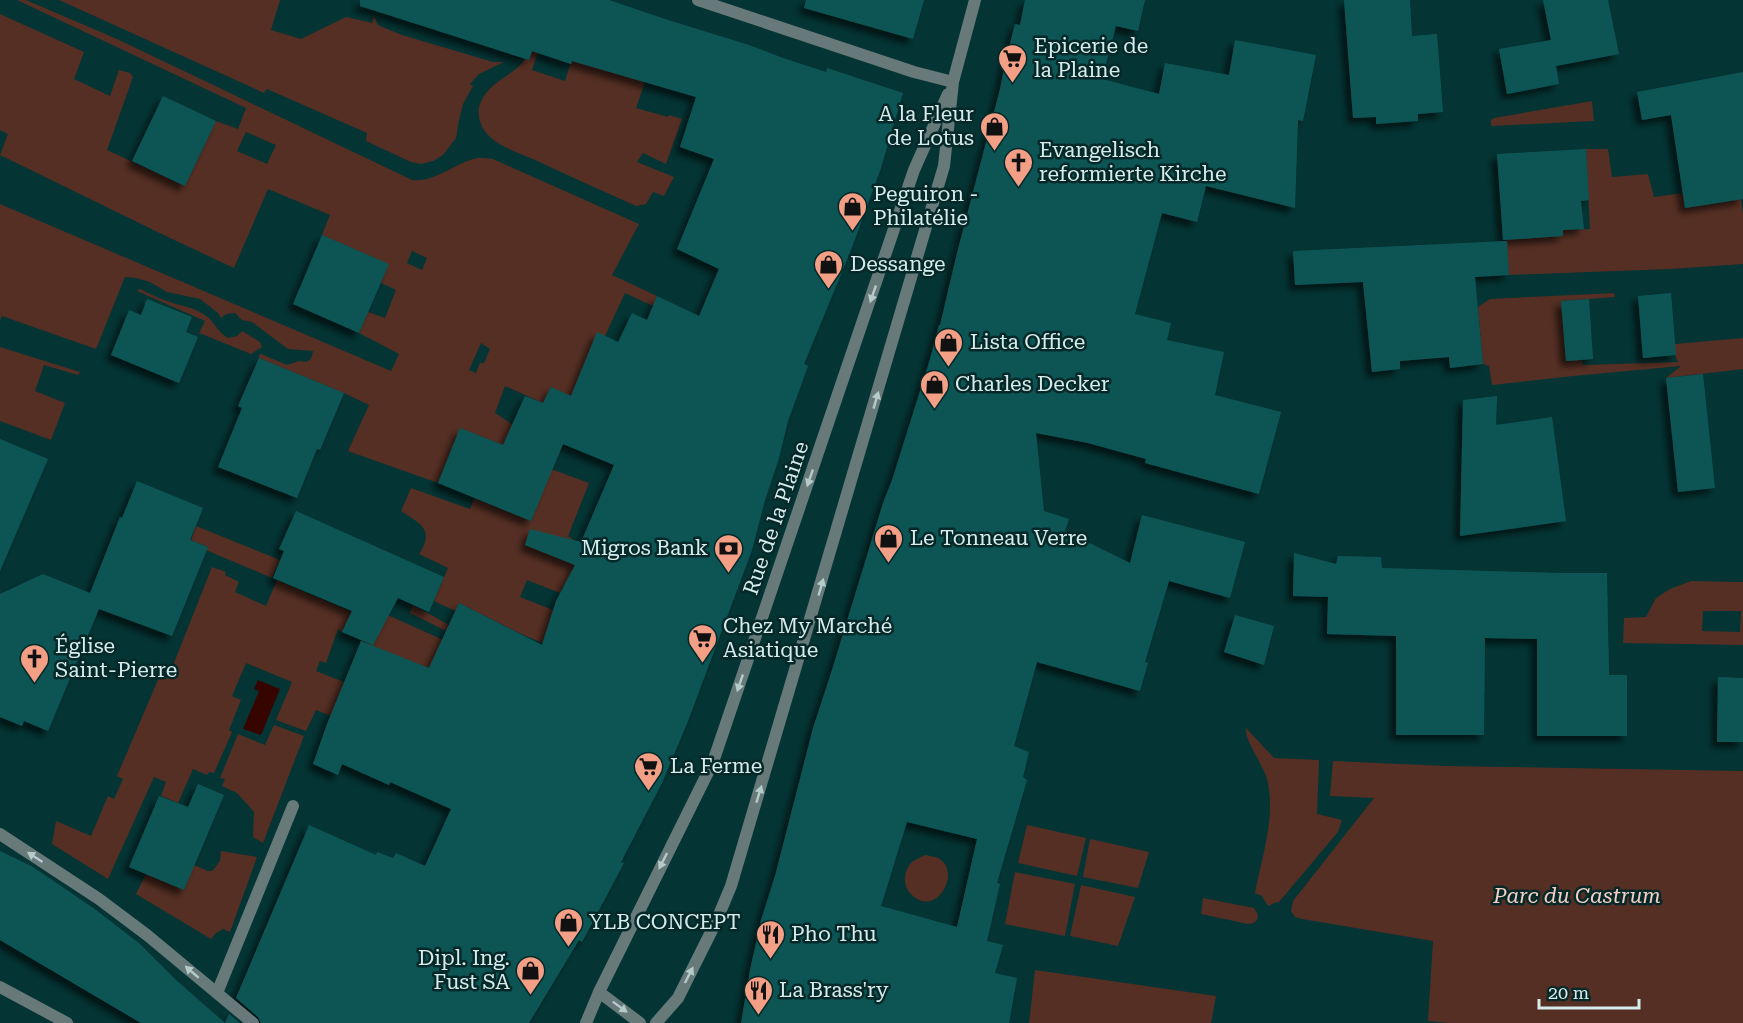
<svg xmlns="http://www.w3.org/2000/svg" width="1743" height="1023" viewBox="0 0 1743 1023" font-family="'Roboto Serif',serif">
<style>
.green{fill:#552f23;fill-rule:evenodd}
.water{fill:#360500}
.building{fill:#105555;fill-rule:evenodd;filter:url(#shadow)}
.lines{fill:none;stroke-linecap:round;stroke-linejoin:round}
.lane{stroke:#677979;stroke-width:12}
.street{stroke:#677979;stroke-width:12}
.oneway{fill:#b5caca}
.labels{text-anchor:middle;stroke-width:5;stroke-linejoin:round;paint-order:stroke}
.poi-label{font-size:21px;fill:#d6ecec;stroke:#062828;text-anchor:start}
.street-label{font-size:21px;fill:#d6ecec;stroke:#062828}
.park-label{font-size:21px;font-style:italic;fill:#f4cfc4;stroke:#062828}
</style>
<defs>
<filter id="shadow"><feDropShadow dx="-5.5" dy="5.5" stdDeviation="3" flood-color="#0009"/></filter>
</defs>
<rect width="100%" height="100%" fill="#043434"/>
<!-- green -->
<path class="green" d="M17,0H26L117,39L412,180C436,183 455,162 478,158C483,158 488,158 493,159L639,224L612,275L657,296L653,306L625,293L605,336L572,397L551,387L543,403L505,386L495,413L512,424L563,444L559,454L508,434L503,445L460,428L438,483L348,451L369,405L344,393L259,358V355L261,354L287,365L299,361L306,362L311,359L313,351L288,349L252,322L242,320L235,313L226,314L221,318L218,313L200,299L167,292L150,282L136,278L125,277L96,349L2,316L0,320V204L391,371L399,354L359,333L368,312L385,318L396,290L381,283L388,264L322,235L330,215L268,189L234,268L172,239L0,155L8,134L0,130V14L84,52L74,79L110,96L119,70L130,73L133,77L107,150L185,186L216,121L238,129L246,108ZM246,132L276,145L267,164L237,151ZM412,251L427,258L422,270L407,263ZM481,343L490,349L484,363H480L476,373L469,370Z
M59,0H280L271,30L301,39L346,17L372,23L374,16L378,25L402,35L493,62H504L479,74L470,84L473,86L463,104L459,120L456,138L443,155L433,161L421,164L411,162L366,141L367,133L267,89L264,93Z
M577,42L645,82L636,108L668,117L669,115L682,119L666,164L643,153L637,162L674,177L664,196L653,192L646,204L636,206C603,191 569,176 535,160C521,154 502,148 490,137C481,129 476,115 480,104C489,80 512,78 525,59L529,60L532,51L538,53L532,70L565,81Z
M1592,101L1594,121L1491,126V120L1494,118Z
M1586,149H1608L1612,177L1648,174L1654,197L1683,193L1685,208L1741,199L1743,214V264L1670,269L1509,275L1506,233L1528,238L1563,236V230L1590,229Z
M140,289C150,294 160,299 170,302C184,307 191,306 205,315C215,322 218,333 228,338L237,336L242,331L260,342L262,347L251,354L202,334L199,333L205,321L137,291Z
M1614,293L1615,297L1561,301L1566,361L1582,359L1583,365L1678,362L1675,355V344L1743,338V369L1666,378L1681,366L1573,376L1492,385L1489,366L1483,364L1478,307L1490,299Z
M0,347L80,372L78,375L44,365L35,391L65,403L51,440L0,421Z
M551,469L589,483L568,536L575,541L566,562L575,565L567,586L564,585L560,593L527,580L520,597L553,610L562,651L519,633L459,603L455,611L434,601L448,568L419,554C435,530 421,524 401,511L411,488L470,509L474,498L531,521Z
M196,526L280,560L272,578L206,550L208,547L191,540Z
M212,567L226,572L225,575L239,582L235,592L266,606L277,580L352,612L342,632L338,629L326,663L320,661L316,671L344,682L331,716L316,710L306,731L276,720L292,682L246,663L232,696L241,700L229,730L232,732L214,773L209,772L207,775L193,769L178,803L161,796L166,782L154,777L108,879L52,844L56,821L91,836L108,796L114,799L123,779L117,776L160,675L168,678Z
M1691,581L1743,582V645L1623,643L1624,618L1646,617L1656,598L1670,589ZM1703,611H1741L1740,632L1702,631Z
M413,605L449,625L506,654L504,660L410,613Z
M372,608L486,659L430,669L361,641L357,638Z
M274,725L304,736L263,843L253,837L254,812L237,793L222,786L225,779L220,778L238,734L265,745Z
M1246,728L1274,758L1319,760L1317,814L1342,820L1338,832L1279,902L1274,903L1268,906L1262,896L1255,893C1262,856 1275,820 1268,783C1265,766 1244,741 1246,728Z
M1333,761L1446,766L1743,771V1023H1449L1428,1021L1433,941L1302,919L1295,917L1291,911L1293,901L1374,798L1330,796Z
M1027,825L1086,838L1077,876L1018,863Z
M1090,839L1149,852L1138,888L1083,877Z
M221,851L257,857L230,932L223,929L216,933L211,939L136,894L146,874L184,890L194,865L208,871H212L220,861Z
M925,855C929,856 934,856 938,858C963,871 936,919 912,895C902,887 903,871 912,862C916,859 921,857 925,855Z
M1015,872L1075,884L1065,936L1005,924Z
M1081,885L1135,897L1118,946L1070,936Z
M1203,898L1254,908L1258,915C1258,921 1254,924 1248,924L1201,914Z
M1035,970L1216,996L1211,1023H1029Z"/>
<!-- water -->
<path class="water" d="M258,680L280,689L261,735L243,729L259,691L254,689Z"/>
<!-- building -->
<path class="building" d="M360,0H609L668,20L749,45L783,58L826,72L827,68L903,93L881,168L851,250L804,364L808,366L788,421L779,458L765,500L752,550L688,721L662,783L621,862L624,863L582,942L579,940L529,1023H261L258,1017L236,998L309,825L376,855L377,852L393,858L396,853L425,866L451,809L390,782L389,785L342,764L338,775L313,764L327,724L361,641L429,668L459,603L542,645L556,601L575,565L525,545L530,529L581,542L614,465L563,444L531,521L438,483L460,428L503,445L525,396L543,403L551,387L571,396L597,332L618,342L632,313L647,320L657,296L699,316L719,269L677,249L714,159L680,147L696,97L572,61L571,64L532,51L529,60L360,6Z
M806,0H924L913,39L804,8Z
M1025,0H1145L1138,31L1116,26L1102,79L1159,94L1165,63L1229,75L1235,40L1316,55L1303,121L1298,120L1295,208L1206,186L1197,222L1162,213L1135,314L1171,323L1167,340L1224,352L1215,395L1281,412L1259,494L1145,463L1146,459L1088,443L1036,433L1044,511L1069,519L1065,531L1130,563L1142,515L1245,542L1230,598L1169,581L1145,662L1148,663L1140,691L1037,662L1014,746L1029,752L1023,777L1027,780L997,883L1000,884L987,941L1003,945L995,973L1017,978L1009,1023H741L750,970L761,920L775,876L813,728L832,670L883,503L892,480L930,359L939,325H940L957,253L1000,89L1006,59L1015,24L1020,25ZM907,822L977,839L957,927L881,906Z
M1344,0H1410L1412,36L1437,34L1443,112L1418,114V121L1376,124V117L1353,118Z
M1543,0H1608L1619,54L1556,66L1559,84L1507,94L1499,49L1551,40Z
M1743,72V199L1685,208L1671,115L1642,120L1637,92Z
M163,96L216,121L185,186L132,161Z
M1586,149L1589,200L1581,201L1584,229L1563,230V236L1503,240L1497,154Z
M322,235L389,264L359,333L293,304Z
M1507,241L1509,275L1475,277L1483,364L1450,368L1449,357L1400,361V369L1372,372L1363,282L1295,285L1293,251Z
M1671,293L1676,355L1643,358L1638,296Z
M147,299L192,317L186,332L198,337L179,383L111,355L129,310L141,315Z
M1589,299L1593,359L1566,361L1561,301Z
M259,358L344,393L320,450L317,449L297,498L218,467L242,408L238,406Z
M1703,374L1715,488L1678,492L1666,378Z
M1497,396L1496,425L1552,417L1566,521L1460,536L1463,400Z
M0,439L48,459L0,571Z
M137,481L203,508L190,540L208,547L172,636L99,609L48,731L24,721L22,726L0,717V594L43,574L90,593L120,517L122,518Z
M296,511L444,577L429,612L398,598L373,645L342,632L352,611L273,578L284,551L279,549Z
M1294,553L1336,564L1338,556L1381,557L1382,568L1562,573H1607L1609,675H1627V736H1537V639L1485,638L1484,735H1396V636L1327,634L1328,597L1293,596Z
M1235,615L1274,626L1264,665L1224,652Z
M1718,677L1743,678V742H1717Z
M198,784L224,795L184,890L129,867L159,796L188,807Z
M0,851L33,867L96,910L140,944L176,980L225,1023H141L0,940Z
M229,1014L240,1023H225Z"/>
<g class="lines">
<!-- lane -->
<path class="lane" d="M217,993L293,806"/>
<!-- street -->
<path class="street" d="M698,0L914,72L953,82
M0,834L99,899L147,935L253,1023
M0,987L67,1023
M599,992L640,1023
M586,1023L599,992L713,762L914,170L948,94
M656,1023L678,998L716,922L731,886L944,166L953,82L975,0"/>
</g>
<!-- one-way arrows -->
<defs><path id="oneway-solid" d="M-6-.8H1V-3.2L6.5 0L1 3.2V.8H-6Z" transform="scale(1.5)"/></defs>
<g class="oneway">
<use href="#oneway-solid" transform="translate(873 294) rotate(109)"/>
<use href="#oneway-solid" transform="translate(876 400) rotate(-74)"/>
<use href="#oneway-solid" transform="translate(810 478) rotate(109)"/>
<use href="#oneway-solid" transform="translate(821 587) rotate(-74)"/>
<use href="#oneway-solid" transform="translate(740 683) rotate(109)"/>
<use href="#oneway-solid" transform="translate(759 794) rotate(-73)"/>
<use href="#oneway-solid" transform="translate(35 857) rotate(-147)"/>
<use href="#oneway-solid" transform="translate(663 861) rotate(117)"/>
<use href="#oneway-solid" transform="translate(192 972) rotate(-139)"/>
<use href="#oneway-solid" transform="translate(689 975) rotate(-63)"/>
<use href="#oneway-solid" transform="translate(620 1007) rotate(37)"/>
</g>
<!-- icons -->
<defs>
<symbol id="supermarket-pin" viewBox="-11 -11 22 30"><path d="M0 17L-7.5 6A9.5 9.5 0 1 1 7.5 6Z" fill="#f39f85" stroke="#062828"/><path d="M-6-5.5h2.5l.6 2H6L4.5 2H-2.5L-4.4-4H-6ZM-1.5 3.2a1.3 1.3 0 1 0 .1 0ZM3 3.2a1.3 1.3 0 1 0 .1 0Z" fill="#111"/></symbol>
<symbol id="shop-pin" viewBox="-11 -11 22 30"><path d="M0 17L-7.5 6A9.5 9.5 0 1 1 7.5 6Z" fill="#f39f85" stroke="#062828"/><path d="M-5-2.5h2.3a2.7 3.5 0 0 1 5.4 0H5L5.5 6h-11ZM-1.5-2.5h3a1.5 2.3 0 0 0-3 0Z" fill="#111"/></symbol>
<symbol id="church-pin" viewBox="-11 -11 22 30"><path d="M0 17L-7.5 6A9.5 9.5 0 1 1 7.5 6Z" fill="#f39f85" stroke="#062828"/><path d="M-1.2-6h2.4v3.5h3.3v2.4h-3.3V6h-2.4V-.1h-3.3v-2.4h3.3Z" fill="#111"/></symbol>
<symbol id="bank-pin" viewBox="-11 -11 22 30"><path d="M0 17L-7.5 6A9.5 9.5 0 1 1 7.5 6Z" fill="#f39f85" stroke="#062828"/><path d="M-6-4H6V4H-6ZM0-2.3a2.3 2.3 0 1 0 0 4.6a2.3 2.3 0 1 0 0-4.6Z" fill="#111"/></symbol>
<symbol id="restaurant-pin" viewBox="-11 -11 22 30"><path d="M0 17L-7.5 6A9.5 9.5 0 1 1 7.5 6Z" fill="#f39f85" stroke="#062828"/><path d="M-5-6h1v4h1v-4h1v4h1v-4h1v5L-1.5 .5V6h-2V.5L-5-1ZM5-6V6H3V1.5H1.5Q1.5-4 5-6Z" fill="#111"/></symbol>
</defs>
<g fill-rule="evenodd">
<use href="#supermarket-pin" x="996" y="42" width="33" height="45"/>
<use href="#shop-pin" x="978" y="110" width="33" height="45"/>
<use href="#church-pin" x="1002" y="146" width="33" height="45"/>
<use href="#shop-pin" x="836" y="190" width="33" height="45"/>
<use href="#shop-pin" x="812" y="248" width="33" height="45"/>
<use href="#shop-pin" x="932" y="326" width="33" height="45"/>
<use href="#shop-pin" x="918" y="368" width="33" height="45"/>
<use href="#shop-pin" x="872" y="522" width="33" height="45"/>
<use href="#bank-pin" x="712" y="532" width="33" height="45"/>
<use href="#supermarket-pin" x="686" y="622" width="33" height="45"/>
<use href="#church-pin" x="18" y="642" width="33" height="45"/>
<use href="#supermarket-pin" x="632" y="750" width="33" height="45"/>
<use href="#shop-pin" x="552" y="906" width="33" height="45"/>
<use href="#restaurant-pin" x="754" y="918" width="33" height="45"/>
<use href="#shop-pin" x="514" y="954" width="33" height="45"/>
<use href="#restaurant-pin" x="742" y="974" width="33" height="45"/>
</g>
<g class="labels">
<!-- poi labels -->
<g class="poi-label">
<text x="1034" y="53">Epicerie de<tspan x="1034" dy="24">la Plaine</tspan></text>
<text x="974" y="121" text-anchor="end">A la Fleur<tspan x="974" dy="24">de Lotus</tspan></text>
<text x="1039" y="157">Evangelisch<tspan x="1039" dy="24">reformierte Kirche</tspan></text>
<text x="873" y="201">Peguiron -<tspan x="873" dy="24">Philatélie</tspan></text>
<text x="850" y="271">Dessange</text>
<text x="970" y="349">Lista Office</text>
<text x="955" y="391">Charles Decker</text>
<text x="910" y="545">Le Tonneau Verre</text>
<text x="708" y="555" text-anchor="end">Migros Bank</text>
<text x="723" y="633">Chez My Marché<tspan x="723" dy="24">Asiatique</tspan></text>
<text x="55" y="653">Église<tspan x="55" dy="24">Saint-Pierre</tspan></text>
<text x="670" y="773">La Ferme</text>
<text x="589" y="929">YLB CONCEPT</text>
<text x="791" y="941">Pho Thu</text>
<text x="510" y="965" text-anchor="end">Dipl. Ing.<tspan x="510" dy="24">Fust SA</tspan></text>
<text x="779" y="997">La Brass'ry</text>
</g>
<!-- street labels -->
<g class="street-label">
<text transform="translate(776 518) rotate(-71)" y="7">Rue de la Plaine</text>
</g>
<!-- park labels -->
<g class="park-label">
<text x="1577" y="903">Parc du Castrum</text>
</g>
</g>
<!-- scale -->
<path d="M1539 999v9h100v-9" fill="none" stroke="#d6ecec" stroke-width="3"/>
<text x="1548" y="999" font-size="18" fill="#d6ecec" stroke="#062828" stroke-width="4.5" paint-order="stroke">20 m</text>
</svg>
